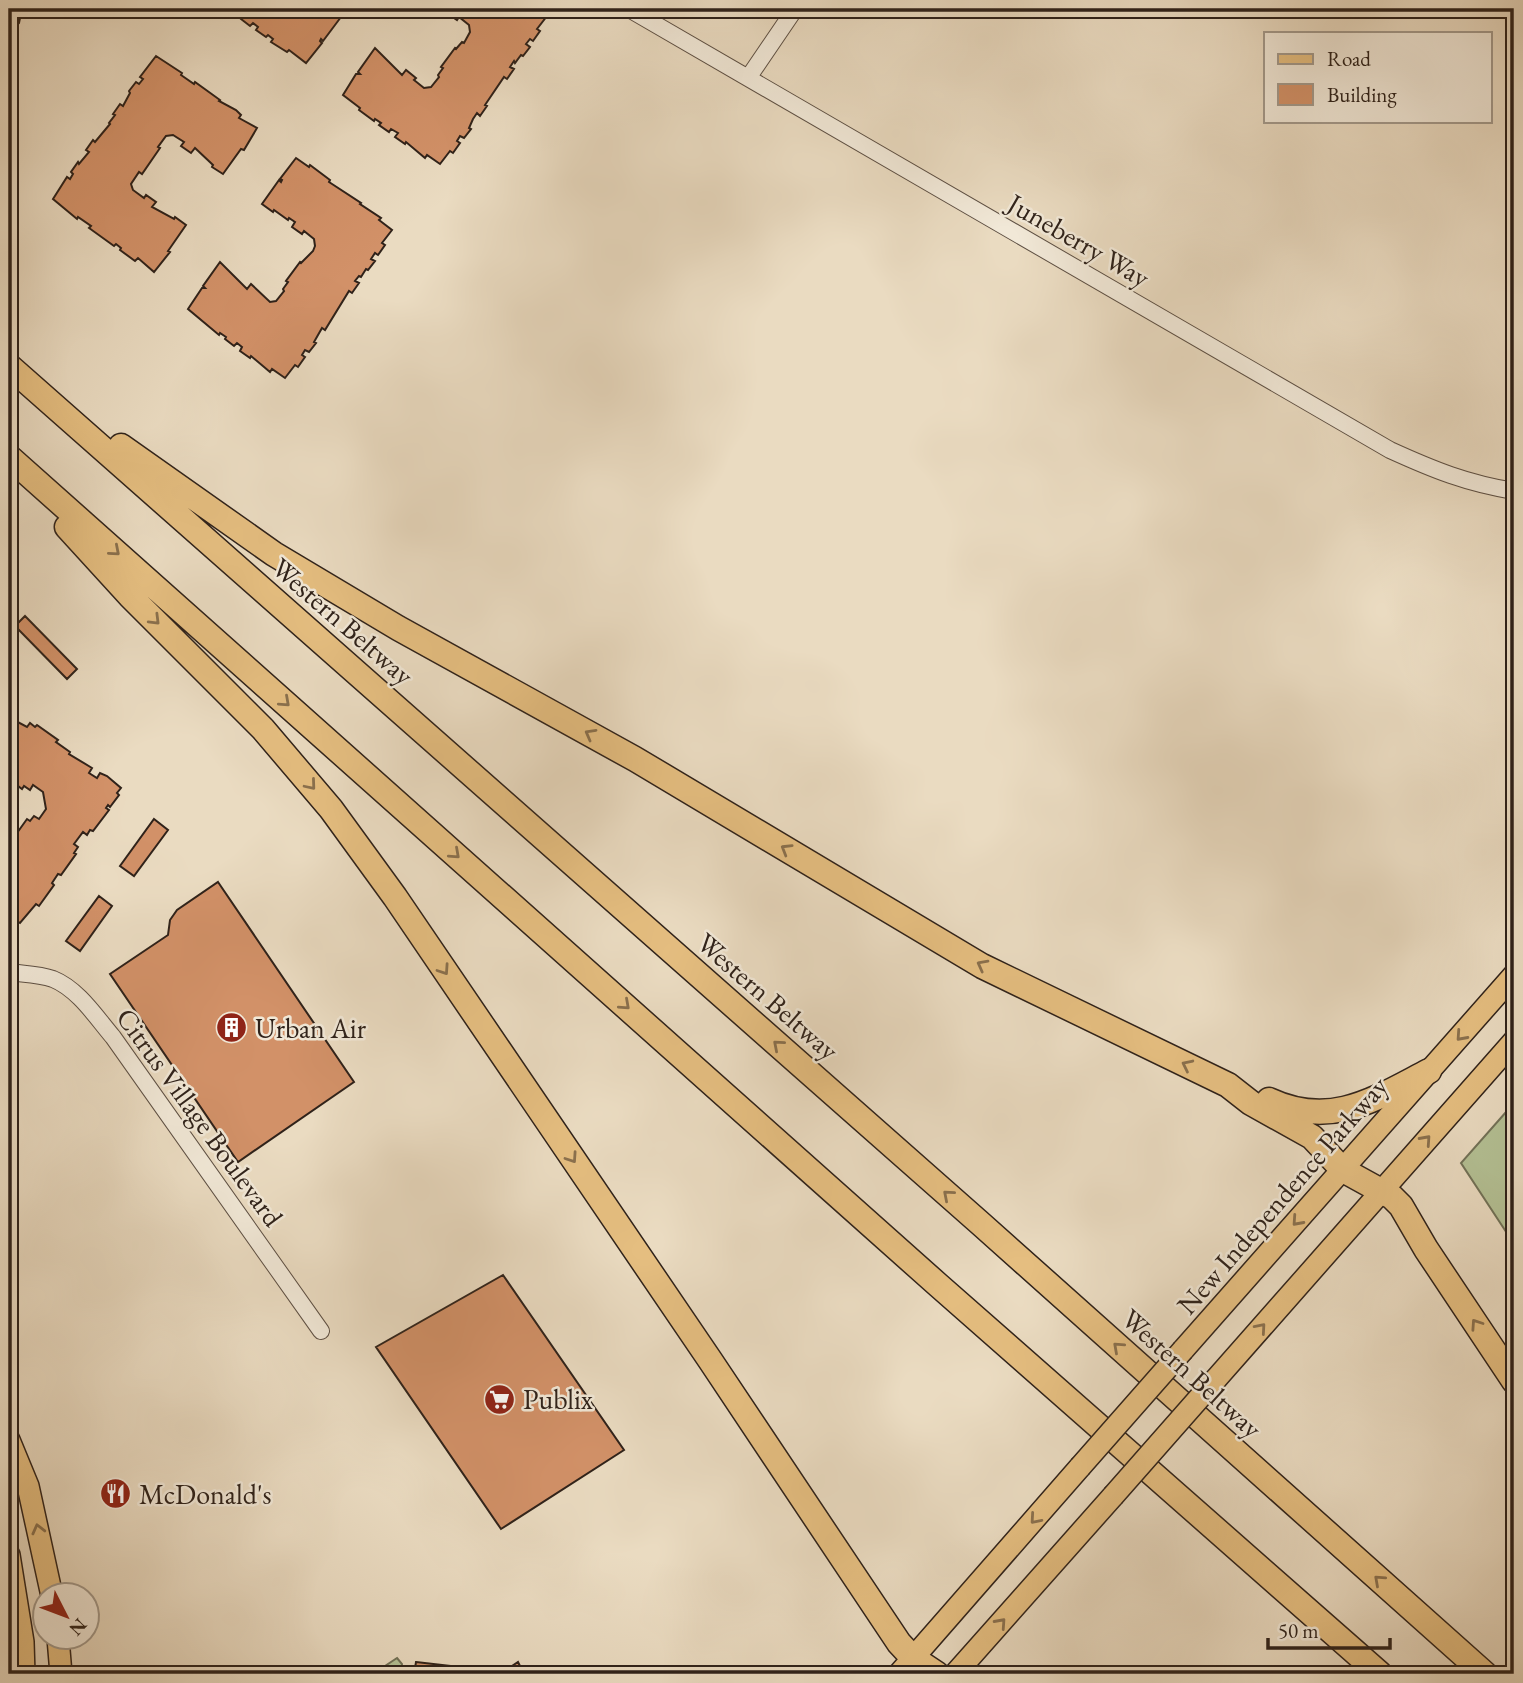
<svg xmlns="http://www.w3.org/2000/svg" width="1523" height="1683" viewBox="0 0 1523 1683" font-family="'EB Garamond',serif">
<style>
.green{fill:#b4c195;stroke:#727258;stroke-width:2}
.building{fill:#d29168;stroke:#2f221a;stroke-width:2}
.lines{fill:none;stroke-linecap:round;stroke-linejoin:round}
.minor-casing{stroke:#5e5044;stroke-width:18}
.major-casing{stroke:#2f221a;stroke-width:24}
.highway-casing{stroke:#2f221a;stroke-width:27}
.minor{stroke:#f1e8d7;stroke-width:16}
.major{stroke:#e5be80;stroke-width:21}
.highway{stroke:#e5be80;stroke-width:24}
.major-bridge-casing{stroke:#2f221a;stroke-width:24;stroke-linecap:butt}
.major-bridge{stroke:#e5be80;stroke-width:21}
.oneway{stroke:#8a704d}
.labels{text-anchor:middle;stroke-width:5;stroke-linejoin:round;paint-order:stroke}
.street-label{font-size:28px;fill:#2f221a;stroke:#f1e8d7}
.poi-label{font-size:28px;fill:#2f221a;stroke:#f1e8d7;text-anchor:start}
</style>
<rect width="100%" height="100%" fill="#eadbc1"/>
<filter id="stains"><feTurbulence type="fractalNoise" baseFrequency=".00286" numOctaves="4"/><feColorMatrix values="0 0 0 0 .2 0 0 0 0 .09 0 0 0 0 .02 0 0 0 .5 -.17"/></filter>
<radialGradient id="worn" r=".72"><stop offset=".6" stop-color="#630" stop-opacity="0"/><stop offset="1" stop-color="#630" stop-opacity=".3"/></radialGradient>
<!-- green -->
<path class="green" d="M1514,1103V1244L1461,1163Z
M397,1658L402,1664L401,1674H373Z"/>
<!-- building -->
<path class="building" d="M9,9H31L26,14L24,13L20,18L19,23L9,33Z
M226,9H324L341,17L323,41L321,39L320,41L322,43L306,63L289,50L287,52L271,42L273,39L268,35L266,37L256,30L258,27L253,23L250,26L241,19L242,17Z
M450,9H538L547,16L537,29L540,31L533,41L530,39L526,44L530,47L523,56L521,55L515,63L514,61L510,67L514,69L507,79L504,77L485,105L487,106L480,116L477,113L473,119L469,128L471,129L464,138L460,136L457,141L460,143L453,153L450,151L440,164L427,155L425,158L406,142L405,144L395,137L398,133L391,129L389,132L379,125L381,123L375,119L374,121L359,110L360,108L343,95L356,74H360L358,72L375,48L402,75L406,70L416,78L414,80L424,88L431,87L439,77L438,75L443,68L441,67L455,48L456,49L462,42L464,43L470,32L469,25L459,17L457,20L447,13Z
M156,56L182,73L181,75L194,84L195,82L220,100L219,101L236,110L241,115L239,118L257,128L244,150L241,149L223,174L212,167L213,165L195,148L191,153L181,146L184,142L173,135L166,136L158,147L160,148L142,174L139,172L131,184L133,190L144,198L146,195L156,202L152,207L174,219L175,217L186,225L168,251L170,252L154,272L138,258L135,261L120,250L121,248L116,244L114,246L89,228L91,226L78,217L77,219L53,199L67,177L70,179L73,174L71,172L78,162L79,164L89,152L86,150L93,140L95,142L110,124L109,123L115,115L113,114L120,104L123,106L130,93L129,91L136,82L139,84L143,79L140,77Z
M296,158L309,167L310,165L330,180L329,182L361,203L360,204L381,218L379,220L392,230L382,243L385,245L378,255L375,253L371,259L375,261L368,270L366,269L361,277L359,276L355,281L359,283L352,293L349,291L325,330L322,328L314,342L316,343L309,352L305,350L302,355L305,357L298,367L295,365L285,378L272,369L270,372L251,356L250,358L240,351L242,347L237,343L234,346L225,339L226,337L220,333L219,335L188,309L202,288H205L203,286L220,262L247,289L251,284L270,302L276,301L284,291L283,289L288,282L286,281L300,262L301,263L313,251L315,246L314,239L304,231L302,234L292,227L295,222L289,218L288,220L274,210L273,212L262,204L279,180L281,182L282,180L280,179Z
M25,616L77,669L67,679L15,626Z
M12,719L27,727L30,723L35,727L37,725L58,740L56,742L70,752L69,754L92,768L89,773L97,778L100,773L107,776L121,788L117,793L119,795L110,807L108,805L106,808L109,810L93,831L90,830L87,835L83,832L74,844L78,847L74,853L76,854L61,875L58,874L52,883L54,885L39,906L36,904L20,923L17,921L13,926L16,929L9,939V851L15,842L12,840L27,819L30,821L34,816L39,819L46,809L43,792L33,785L30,790L24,786L22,789L9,779V724Z
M154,819L168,830L134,876L120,866Z
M218,882L354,1082L238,1162L110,974L168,935L170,920L177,910Z
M99,896L112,906L80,951L66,941Z
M503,1275L624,1450L501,1529L376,1347Z
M416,1662L503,1672L518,1662L524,1674H414Z"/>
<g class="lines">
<defs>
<path id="minor" d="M629,9L1390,450C1434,470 1466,483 1514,491
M748,78L795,9
M9,972C23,974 39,974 53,979C78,989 96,1017 113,1037L321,1331"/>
<path id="major" d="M1183,1350L1514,975
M1216,1379L1514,1041
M9,1440L28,1486L52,1596
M9,1555L23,1642L24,1674
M58,1638L61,1674
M899,1674L1080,1467
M955,1674L1113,1496"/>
<path id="highway" d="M9,366L981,1224L1485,1674
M121,446L274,554L398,628L635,759L982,966L1228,1085L1251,1103L1312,1137L1343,1170L1392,1197L1401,1206L1426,1249L1514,1381
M9,457L937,1284L1380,1674
M67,527L130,596L263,729L331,809L395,897L710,1360L899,1643L913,1658L937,1674
M1269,1100C1331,1129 1375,1099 1429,1071"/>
</defs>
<!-- minor casing -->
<use href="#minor" class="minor-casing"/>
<!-- major casing -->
<use href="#major" class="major-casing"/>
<!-- highway casing -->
<use href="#highway" class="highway-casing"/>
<!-- minor -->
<use href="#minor" class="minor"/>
<!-- major -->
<use href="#major" class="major"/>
<!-- highway -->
<use href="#highway" class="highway"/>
<defs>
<path id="major-bridge" d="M1080,1467L1183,1350
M1113,1496L1216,1379"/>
</defs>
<!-- major-bridge casing -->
<use href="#major-bridge" class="major-bridge-casing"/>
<!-- major-bridge -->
<use href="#major-bridge" class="major-bridge"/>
</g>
<!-- one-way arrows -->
<defs><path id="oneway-chevron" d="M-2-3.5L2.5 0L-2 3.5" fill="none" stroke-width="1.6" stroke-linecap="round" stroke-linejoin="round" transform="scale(1.75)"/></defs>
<g class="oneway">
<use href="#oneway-chevron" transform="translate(115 551) rotate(41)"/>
<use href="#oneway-chevron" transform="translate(155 620) rotate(45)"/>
<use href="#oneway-chevron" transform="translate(285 702) rotate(42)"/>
<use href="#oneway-chevron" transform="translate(590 734) rotate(-151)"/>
<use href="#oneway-chevron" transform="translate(311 785) rotate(50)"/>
<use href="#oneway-chevron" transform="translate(786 849) rotate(-149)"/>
<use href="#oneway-chevron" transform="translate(455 854) rotate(42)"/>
<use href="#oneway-chevron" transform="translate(982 965) rotate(-152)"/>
<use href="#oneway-chevron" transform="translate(444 970) rotate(56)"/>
<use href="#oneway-chevron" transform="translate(625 1005) rotate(42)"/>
<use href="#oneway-chevron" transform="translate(1461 1036) rotate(132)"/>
<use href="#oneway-chevron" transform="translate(778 1045) rotate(-139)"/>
<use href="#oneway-chevron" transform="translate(1187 1065) rotate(-154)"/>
<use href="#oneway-chevron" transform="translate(1426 1140) rotate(-48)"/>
<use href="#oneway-chevron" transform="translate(572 1158) rotate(56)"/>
<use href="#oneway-chevron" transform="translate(948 1195) rotate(-139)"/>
<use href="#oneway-chevron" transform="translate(1297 1221) rotate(132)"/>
<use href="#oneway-chevron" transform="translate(1476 1324) rotate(-124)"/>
<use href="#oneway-chevron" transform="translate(1261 1328) rotate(-49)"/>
<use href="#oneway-chevron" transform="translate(1118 1347) rotate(-138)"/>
<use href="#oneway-chevron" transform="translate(1035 1519) rotate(131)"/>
<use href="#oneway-chevron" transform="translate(38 1529) rotate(-104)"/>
<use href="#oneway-chevron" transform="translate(1379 1580) rotate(-138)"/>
<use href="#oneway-chevron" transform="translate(1001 1623) rotate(-48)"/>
</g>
<!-- icons -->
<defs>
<symbol id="building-disc" viewBox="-11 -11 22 22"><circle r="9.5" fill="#8f2418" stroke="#f1e8d7"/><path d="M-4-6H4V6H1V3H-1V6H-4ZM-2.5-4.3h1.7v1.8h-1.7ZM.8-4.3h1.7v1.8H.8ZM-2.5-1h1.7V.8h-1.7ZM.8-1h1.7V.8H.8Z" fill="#fff"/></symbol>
<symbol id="supermarket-disc" viewBox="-11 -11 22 22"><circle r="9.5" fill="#8f2418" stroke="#f1e8d7"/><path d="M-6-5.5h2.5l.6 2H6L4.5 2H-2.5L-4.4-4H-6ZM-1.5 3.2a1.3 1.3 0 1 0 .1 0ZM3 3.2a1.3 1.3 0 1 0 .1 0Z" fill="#fff"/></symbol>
<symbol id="restaurant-disc" viewBox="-11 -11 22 22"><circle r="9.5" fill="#8f2418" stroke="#f1e8d7"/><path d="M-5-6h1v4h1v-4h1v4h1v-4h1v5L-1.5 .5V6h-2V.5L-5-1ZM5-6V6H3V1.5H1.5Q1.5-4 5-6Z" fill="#fff"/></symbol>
</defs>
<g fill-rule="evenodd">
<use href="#building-disc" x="214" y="1010" width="35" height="35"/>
<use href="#supermarket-disc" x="482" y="1382" width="35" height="35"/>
<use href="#restaurant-disc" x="98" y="1476" width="35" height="35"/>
</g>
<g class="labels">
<!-- street labels -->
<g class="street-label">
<text transform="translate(1079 240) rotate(30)" y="10">Juneberry Way</text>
<text transform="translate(343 621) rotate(41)" y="10">Western Beltway</text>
<text transform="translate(768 996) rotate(41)" y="10">Western Beltway</text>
<text transform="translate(200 1117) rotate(54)" y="10">Citrus Village Boulevard</text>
<text transform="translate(1282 1195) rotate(-49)" y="10">New Independence Parkway</text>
<text transform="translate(1192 1373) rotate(42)" y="10">Western Beltway</text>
</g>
<!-- poi labels -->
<g class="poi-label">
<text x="255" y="1038">Urban Air</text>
<text x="523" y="1409">Publix</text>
<text x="139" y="1504">McDonald's</text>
</g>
</g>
<!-- margin -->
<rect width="1523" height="1683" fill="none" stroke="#eadbc1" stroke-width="35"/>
<rect x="10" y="10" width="1502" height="1662" fill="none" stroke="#2f221a" stroke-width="3.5"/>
<rect x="18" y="18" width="1488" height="1648" fill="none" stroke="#2f221a" stroke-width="2"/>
<!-- legend -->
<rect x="1264" y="32" width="228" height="91" fill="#f1e8d7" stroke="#a3998b" stroke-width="2"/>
<rect x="1278" y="54" width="35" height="10" fill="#e5be80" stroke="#a3998b" stroke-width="2"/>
<text x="1327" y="66" font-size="21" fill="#2f221a">Road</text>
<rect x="1278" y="84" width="35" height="21" fill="#d29168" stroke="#a3998b" stroke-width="2"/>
<text x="1327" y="102" font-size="21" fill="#2f221a">Building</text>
<!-- north arrow -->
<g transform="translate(66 1616) rotate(132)"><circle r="33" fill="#f1e8d7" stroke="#a3998b" stroke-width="2"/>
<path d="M0-5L12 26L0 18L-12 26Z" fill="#8f2418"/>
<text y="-10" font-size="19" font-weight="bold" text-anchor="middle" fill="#2f221a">N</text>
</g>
<!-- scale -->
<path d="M1268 1638v10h122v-10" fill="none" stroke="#2f221a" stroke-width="3.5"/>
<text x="1278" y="1638" font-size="21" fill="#2f221a" stroke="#f1e8d7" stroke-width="5" paint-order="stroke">50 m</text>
<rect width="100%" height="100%" filter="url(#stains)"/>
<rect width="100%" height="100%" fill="url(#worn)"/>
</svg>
